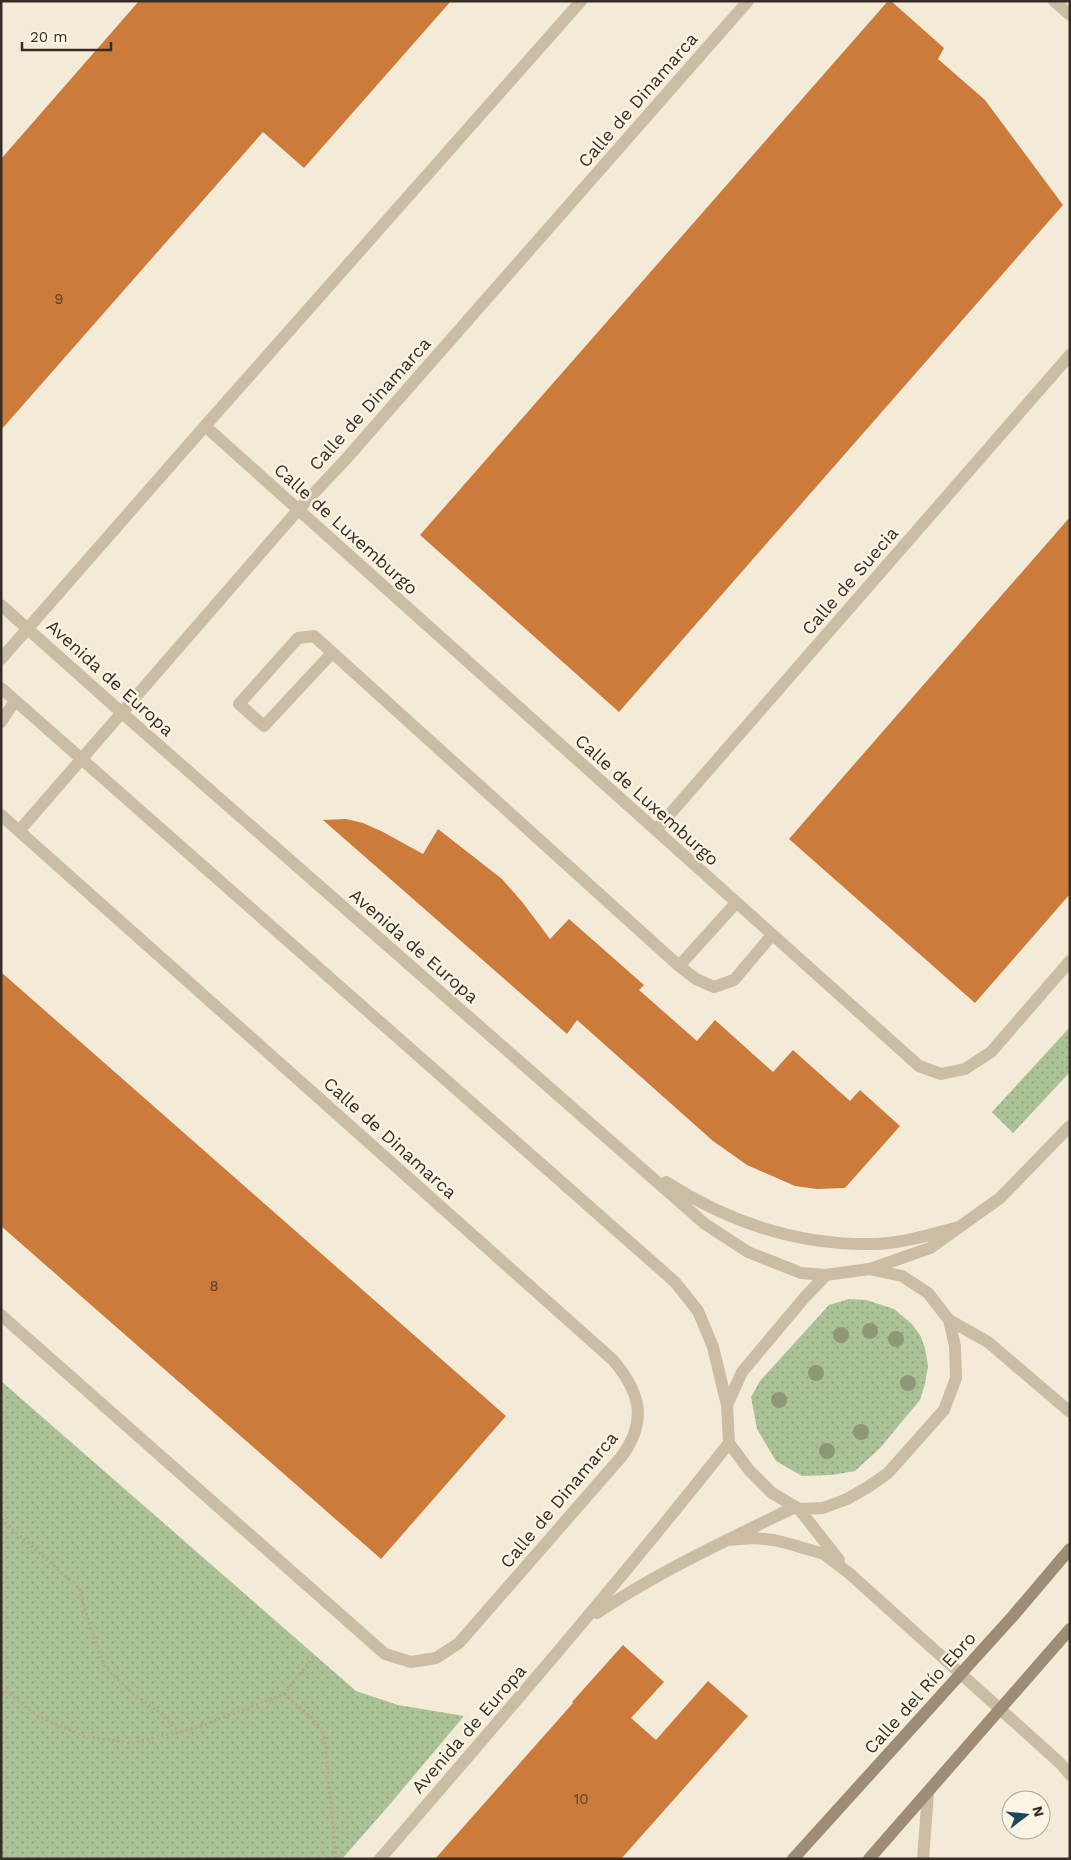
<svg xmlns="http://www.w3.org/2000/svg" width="1071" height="1860" viewBox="0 0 1071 1860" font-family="'Work Sans',sans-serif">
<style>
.grass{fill:url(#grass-dots)}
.building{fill:#cd7b3b}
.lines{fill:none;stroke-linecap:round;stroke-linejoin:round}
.path{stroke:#b7a78d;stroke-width:3;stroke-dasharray:2.5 2.5;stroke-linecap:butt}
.lane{stroke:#cbbda3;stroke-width:12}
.street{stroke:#cbbda3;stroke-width:12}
.secondary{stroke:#9f8c74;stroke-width:12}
.tree{fill:#8e9877}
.labels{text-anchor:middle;stroke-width:4.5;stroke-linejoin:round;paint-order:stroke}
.number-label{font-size:15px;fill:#5c412b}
.street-label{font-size:18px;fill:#362e26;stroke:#faf4e4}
</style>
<defs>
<pattern id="grass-dots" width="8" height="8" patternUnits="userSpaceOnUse" patternTransform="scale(1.25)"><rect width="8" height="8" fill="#abc297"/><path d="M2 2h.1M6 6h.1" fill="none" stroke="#8c9e7b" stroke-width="1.8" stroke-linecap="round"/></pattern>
</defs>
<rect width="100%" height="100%" fill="#f3ebd8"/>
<!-- grass -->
<path class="grass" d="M1070,1027V1072L1013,1133L992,1112Z
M849,1299L866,1300L894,1309L912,1324L920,1335L925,1348L928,1366L925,1384L920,1400L880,1448L855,1471L832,1475L802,1476L776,1461L757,1429L751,1397L760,1381L829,1305Z
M1,1381L356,1691L398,1705L464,1716L391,1803L342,1859H1Z"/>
<!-- building -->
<path class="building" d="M139,1H451L304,168L263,132L1,430V159Z
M888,1H891L944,48L938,59L985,100L1063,205L619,712L420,535Z
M1070,517V894L975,1003L789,839Z
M346,819L363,823L383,832L423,854L438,829L502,879L523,903L550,939L569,919L644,985L639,990L697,1041L715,1020L773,1072L793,1050L850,1101L860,1090L900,1126L845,1188L817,1189L795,1186L747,1165L713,1141L577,1020L567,1034L323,820Z
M1,972L506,1416L381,1559L1,1226Z
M623,1645L664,1682L631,1718L656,1740L708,1681L748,1716L621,1859H435L573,1703L572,1702Z"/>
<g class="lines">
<!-- path -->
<path class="path" d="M1,1519L79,1588L89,1623L104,1665L126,1688L159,1712L180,1732
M1,1688L38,1716L83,1736L131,1743L196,1728L284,1694L315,1655
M284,1694L313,1719L324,1732L336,1859"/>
<!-- lane -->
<path class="lane" d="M1054,1L1070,15
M205,426L919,1066L941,1074L965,1069L991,1052L1070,961
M332,653L264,726L239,704L298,638L314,636L679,966
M1,659L205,426L581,1
M1,722L15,701
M1,815L613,1360C640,1392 648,1420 622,1456L459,1643L436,1658L411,1662L385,1654L1,1315
M656,830L1070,355
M19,831L298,510L346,459L748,1
M736,903L679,966L696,979L714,987L734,980L772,935
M923,1859L928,1793"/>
<!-- street -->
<path class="street" d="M1,605L121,712L705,1224L748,1252L801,1273L826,1275L869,1269L902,1276L928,1293L949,1320L988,1342L1070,1412
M1,688L675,1282L698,1311L713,1347L727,1405L729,1443L749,1470L772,1493L799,1509L823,1508L847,1499L868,1487L888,1473L944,1410L956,1378L955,1346L949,1320
M666,1182C730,1223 800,1246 876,1244C904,1243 932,1234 959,1227
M870,1269L930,1248L1000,1198L1070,1126
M727,1405L742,1372L805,1297L826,1275
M799,1509L839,1560
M727,1540L755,1538L774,1540L790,1544L824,1554L850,1574L1060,1763L1070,1775
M597,1613C660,1571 727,1540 795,1507
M380,1859C498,1722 617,1585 729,1443"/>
<!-- secondary -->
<path class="secondary" d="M793,1859L1013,1616L1070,1549
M869,1859L1070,1629"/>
</g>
<!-- trees -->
<g class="tree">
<circle cx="870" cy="1331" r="8"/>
<circle cx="841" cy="1335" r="8"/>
<circle cx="896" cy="1339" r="8"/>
<circle cx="816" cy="1373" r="8"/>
<circle cx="908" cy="1383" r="8"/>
<circle cx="779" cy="1400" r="8"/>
<circle cx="861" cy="1432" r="8"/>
<circle cx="827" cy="1451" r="8"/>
</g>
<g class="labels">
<!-- number labels -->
<g class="number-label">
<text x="59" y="304">9</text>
<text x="214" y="1291">8</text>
<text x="581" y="1804">10</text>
</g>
<!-- street labels -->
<g class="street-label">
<text transform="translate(638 100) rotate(-49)" y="6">Calle de Dinamarca</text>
<text transform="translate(370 404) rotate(-48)" y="6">Calle de Dinamarca</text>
<text transform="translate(346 529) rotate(42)" y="6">Calle de Luxemburgo</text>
<text transform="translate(850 581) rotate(-49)" y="6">Calle de Suecia</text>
<text transform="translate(110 678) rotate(42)" y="6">Avenida de Europa</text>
<text transform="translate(647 800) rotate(42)" y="6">Calle de Luxemburgo</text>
<text transform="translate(414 946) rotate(41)" y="6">Avenida de Europa</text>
<text transform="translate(390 1138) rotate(42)" y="6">Calle de Dinamarca</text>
<text transform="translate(559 1500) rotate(-50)" y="6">Calle de Dinamarca</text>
<text transform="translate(920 1693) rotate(-48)" y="6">Calle del Río Ebro</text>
<text transform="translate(469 1729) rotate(-49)" y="6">Avenida de Europa</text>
</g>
</g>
<!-- border -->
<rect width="1071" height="1860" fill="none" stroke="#362e26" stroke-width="5"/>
<!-- north arrow -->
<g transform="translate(1026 1815) rotate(74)"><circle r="24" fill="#faf4e4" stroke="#aca598"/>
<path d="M0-4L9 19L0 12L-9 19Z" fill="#194859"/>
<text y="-8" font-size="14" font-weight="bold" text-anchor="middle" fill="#362e26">N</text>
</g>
<!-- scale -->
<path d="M22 42v8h89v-8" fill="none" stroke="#362e26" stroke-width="2.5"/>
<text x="30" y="42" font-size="15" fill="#362e26" stroke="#faf4e4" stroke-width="4" paint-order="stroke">20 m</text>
</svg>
